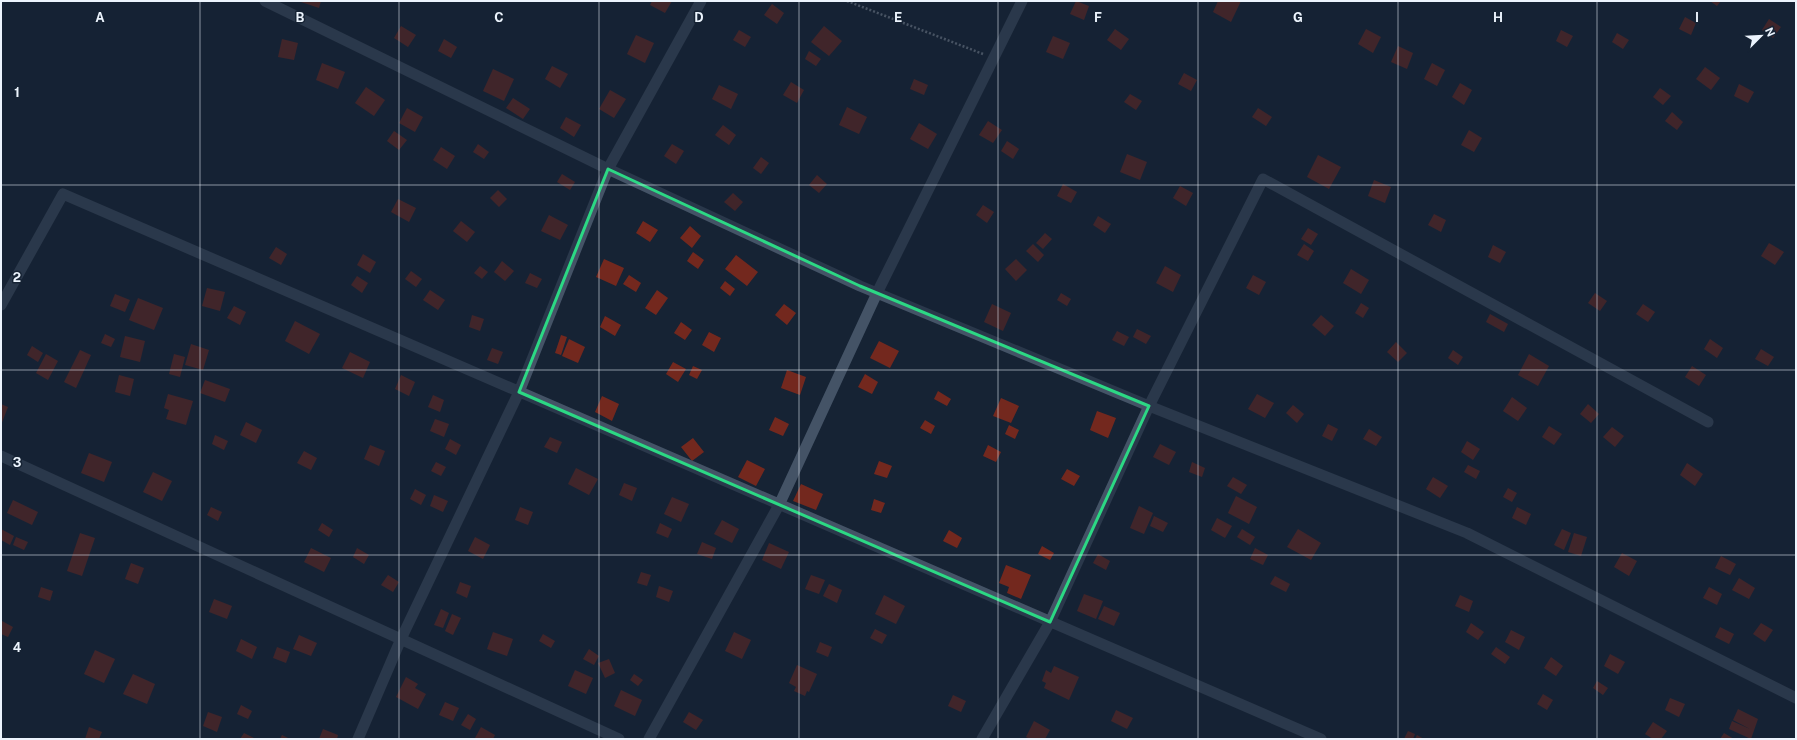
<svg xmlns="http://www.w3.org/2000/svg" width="1797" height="740" viewBox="0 0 1797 740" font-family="'Public Sans',sans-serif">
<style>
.building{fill:#73281e}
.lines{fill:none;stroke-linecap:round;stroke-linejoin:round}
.path{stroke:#848e9b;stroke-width:2.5;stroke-dasharray:2 2;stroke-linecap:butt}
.minor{stroke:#445366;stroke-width:11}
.marked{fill:none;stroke:#2cd884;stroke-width:3;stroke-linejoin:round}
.grid{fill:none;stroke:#ecf4fd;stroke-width:1;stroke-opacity:0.55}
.grid-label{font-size:13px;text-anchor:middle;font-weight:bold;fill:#ecf4fd;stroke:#162334;stroke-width:3;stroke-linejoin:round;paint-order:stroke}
</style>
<rect width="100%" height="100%" fill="#162334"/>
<!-- building -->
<path class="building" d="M302,1H321L319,8L301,2Z
M652,1H672L665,13L650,5Z
M1076,1L1089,6L1084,20L1070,14Z
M1218,1H1241L1231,22L1213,12Z
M1710,1H1721L1717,6Z
M772,4L784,13L777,24L764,15Z
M1685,17L1696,23L1691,35L1679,29Z
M1769,19L1781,27L1773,38L1762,30Z
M401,26L416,35L408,47L394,38Z
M824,26L842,41L829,56L811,42Z
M1115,29L1129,39L1121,50L1107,40Z
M1366,29L1381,37L1373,53L1358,44Z
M739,30L751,37L745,47L733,40Z
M1561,30L1573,36L1567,47L1556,41Z
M1617,33L1629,40L1623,49L1612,42Z
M636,35L654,43L645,63L627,54Z
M1053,36L1070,43L1063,59L1046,52Z
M282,39L298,43L294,60L278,57Z
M444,39L457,47L451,58L438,51Z
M1398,46L1413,53L1407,69L1391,62Z
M809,51L821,59L816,66L805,59Z
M322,63L345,72L338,89L316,80Z
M1432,63L1445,70L1437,86L1424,79Z
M552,66L568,74L560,88L545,79Z
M1705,67L1720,78L1711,90L1696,79Z
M493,69L514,79L504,101L483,91Z
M1184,73L1197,80L1191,91L1178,84Z
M914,79L928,85L924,95L910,89Z
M791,82L804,90L797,103L783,95Z
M1460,83L1472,90L1464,105L1452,97Z
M1739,84L1754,92L1748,103L1734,96Z
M719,85L738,94L731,109L712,99Z
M366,87L385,100L374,116L355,103Z
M1660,88L1671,96L1663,105L1653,97Z
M610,90L626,99L614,118L599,109Z
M1130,94L1142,101L1136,110L1124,102Z
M513,98L530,109L523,119L506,108Z
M847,107L867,117L859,134L839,125Z
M407,108L423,117L415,132L399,123Z
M1258,108L1272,117L1266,126L1252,117Z
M1672,112L1683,122L1677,130L1665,121Z
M566,117L581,125L574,137L560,128Z
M988,121L1002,130L993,143L979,135Z
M919,123L937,134L928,149L910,139Z
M723,125L736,135L729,145L715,135Z
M1469,130L1482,138L1474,152L1461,145Z
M394,131L407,140L399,150L387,141Z
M1007,141L1019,149L1013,159L1001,151Z
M478,144L489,152L484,159L473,152Z
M672,144L684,151L676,164L664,156Z
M441,147L455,156L447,169L433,160Z
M1127,154L1147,162L1140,180L1120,172Z
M1318,155L1341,167L1329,189L1307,177Z
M761,157L769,163L761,174L753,168Z
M562,174L575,182L570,190L557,182Z
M817,175L827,184L819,193L809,185Z
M1374,180L1391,187L1385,203L1368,196Z
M1063,184L1077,192L1071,203L1057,196Z
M1180,186L1193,193L1186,206L1173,198Z
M498,190L507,199L499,207L490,198Z
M733,193L743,202L735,211L724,202Z
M398,199L416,208L409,222L391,212Z
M983,205L994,212L987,223L976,215Z
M1434,214L1446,220L1441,232L1428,225Z
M549,215L568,225L560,240L541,231Z
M1098,216L1111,224L1105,233L1093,225Z
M461,221L475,232L467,242L453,231Z
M643,221L658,230L650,242L636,233Z
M690,226L701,236L692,248L680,238Z
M1308,228L1318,234L1311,245L1301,239Z
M1045,233L1052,239L1043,249L1036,243Z
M1769,243L1784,252L1775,265L1761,256Z
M1033,244L1044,255L1038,262L1026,251Z
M1304,244L1314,251L1308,261L1297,255Z
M1493,245L1506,252L1500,263L1488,257Z
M276,247L287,254L281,265L269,258Z
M693,252L704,260L698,269L687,261Z
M363,254L376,262L370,273L357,265Z
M736,255L758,272L747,286L725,269Z
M604,259L624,268L616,286L596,277Z
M1016,259L1027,270L1016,281L1005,269Z
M502,261L514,271L505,281L494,272Z
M480,266L488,272L482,279L474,273Z
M1165,266L1181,275L1173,292L1156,283Z
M1351,269L1369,280L1361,294L1343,283Z
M411,271L422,279L416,287L405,279Z
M530,273L542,279L537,288L525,283Z
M629,275L641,283L636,292L623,284Z
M1253,275L1266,282L1259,295L1246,288Z
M357,276L368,283L362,293L351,285Z
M725,281L735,289L730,296L720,288Z
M207,288L225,292L220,311L202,306Z
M430,290L445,300L438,310L423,300Z
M657,290L668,298L656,315L645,308Z
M1061,293L1071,299L1067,306L1057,300Z
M1595,293L1607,301L1600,311L1588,303Z
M115,294L130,300L125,312L110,306Z
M138,298L163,308L154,330L129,320Z
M1361,303L1369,308L1363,318L1355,313Z
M784,304L796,313L787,325L775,315Z
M992,304L1011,313L1003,331L984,322Z
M1643,304L1655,312L1648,322L1636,314Z
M234,306L246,312L240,325L227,318Z
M1490,314L1508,324L1504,332L1486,322Z
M472,315L484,319L480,331L469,327Z
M1321,315L1334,326L1325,336L1312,325Z
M605,316L621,325L615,336L600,327Z
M295,321L320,334L309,354L285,341Z
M681,322L692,330L685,340L674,333Z
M1137,329L1151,336L1146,344L1133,337Z
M1117,331L1129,337L1124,346L1112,340Z
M709,332L721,338L714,352L702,345Z
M105,334L115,339L111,347L101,343Z
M561,335L567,337L561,355L555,353Z
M125,336L145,341L140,362L120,357Z
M569,339L585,347L578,363L562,356Z
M1710,339L1723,348L1717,358L1704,349Z
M879,341L899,351L890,368L870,358Z
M1396,342L1407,353L1398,362L1387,352Z
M191,344L209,350L203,370L185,365Z
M32,346L43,353L38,362L27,355Z
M492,348L503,352L498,364L487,360Z
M1761,349L1774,357L1768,366L1755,359Z
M80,350L91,355L76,388L64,382Z
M1453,350L1463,357L1458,365L1448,358Z
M350,352L370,362L363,378L342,368Z
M46,354L58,361L48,380L36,373Z
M174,354L185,357L180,377L169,374Z
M1529,354L1549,366L1538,386L1518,375Z
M673,362L686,369L678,382L666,374Z
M693,366L702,370L697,379L689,375Z
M1692,366L1706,375L1699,386L1685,377Z
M787,370L806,377L800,395L781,388Z
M865,374L878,382L872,394L858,387Z
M119,375L134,379L130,396L115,392Z
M401,375L415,382L409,396L395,389Z
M205,380L230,389L225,402L200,393Z
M938,391L951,399L947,406L934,399Z
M168,394L193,401L186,425L166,419L169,410L164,408Z
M1257,394L1274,403L1265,418L1248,409Z
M433,395L444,400L440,412L428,407Z
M602,396L619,404L612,421L595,412Z
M1512,397L1527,408L1518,421L1503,411Z
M1001,398L1019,406L1011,423L993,416Z
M1,404L8,407L1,425Z
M1588,404L1599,414L1591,423L1580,414Z
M1293,405L1304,414L1297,423L1286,413Z
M1097,411L1116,418L1108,438L1090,430Z
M775,417L789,424L783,436L769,430Z
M435,419L449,424L444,437L430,431Z
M925,420L935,426L931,434L920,428Z
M246,422L262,430L256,443L240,435Z
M1328,424L1338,429L1332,441L1322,436Z
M1009,425L1019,430L1015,439L1005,434Z
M1549,426L1562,434L1554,445L1542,437Z
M1612,427L1624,436L1615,447L1603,437Z
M1369,429L1382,437L1376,446L1363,439Z
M215,435L228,441L224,450L212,444Z
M550,437L562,442L557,453L544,447Z
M693,438L704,452L692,461L681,447Z
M450,439L461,445L456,455L445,449Z
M1467,441L1480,449L1473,460L1461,452Z
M1160,444L1176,452L1169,465L1153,457Z
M370,445L385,451L379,466L364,459Z
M988,445L1001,452L996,462L983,456Z
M304,451L317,458L311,470L297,463Z
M89,453L112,462L104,482L81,473Z
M747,460L765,469L756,486L738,477Z
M879,461L892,466L887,478L874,474Z
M436,462L446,467L441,476L431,471Z
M1192,462L1205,468L1202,477L1189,472Z
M1687,463L1703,474L1695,486L1680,475Z
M1468,465L1480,471L1476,479L1464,472Z
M576,468L598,479L589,495L568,484Z
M1067,469L1080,476L1074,486L1061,479Z
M153,472L172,481L162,501L143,492Z
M1233,477L1247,485L1241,494L1227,486Z
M1433,477L1448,486L1440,498L1426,489Z
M624,483L637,488L632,501L619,495Z
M801,484L823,494L816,510L793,501Z
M1508,488L1517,493L1512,502L1503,497Z
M415,489L426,495L421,505L410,499Z
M434,495L448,501L443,512L430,506Z
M1236,496L1257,507L1249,524L1228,513Z
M672,497L689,504L681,522L664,514Z
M874,499L885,503L881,513L871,510Z
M13,500L38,512L32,525L7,513Z
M1139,506L1153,513L1144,534L1130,528Z
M211,507L222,512L218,521L207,515Z
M520,507L533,512L528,525L515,520Z
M1517,507L1531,514L1526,525L1512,518Z
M1154,516L1168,523L1163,532L1150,526Z
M1217,518L1232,526L1225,538L1211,530Z
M722,520L739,529L732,543L714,534Z
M322,523L333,530L329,537L318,530Z
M660,523L672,529L668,538L656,533Z
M1,529L14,536L10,545L1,540Z
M1242,529L1255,537L1250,545L1237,537Z
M1298,529L1321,543L1311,560L1287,547Z
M1562,529L1571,533L1564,550L1554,545Z
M949,530L962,538L957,548L943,541Z
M80,533L95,538L82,576L67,571Z
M1574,533L1587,537L1581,556L1568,552Z
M16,537L28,542L24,550L13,545Z
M475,537L490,545L483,559L468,551Z
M702,542L716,548L712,559L697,554Z
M769,543L789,552L781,569L762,560Z
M1042,546L1054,553L1050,560L1038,554Z
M311,548L331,558L324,572L304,562Z
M357,548L369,555L364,564L353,557Z
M1255,548L1268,555L1263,565L1250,559Z
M1622,553L1637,561L1629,576L1614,567Z
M1098,554L1110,561L1106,570L1093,563Z
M1721,556L1736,564L1730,575L1715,568Z
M131,563L144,568L138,584L125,579Z
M1006,565L1031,575L1021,599L1007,593L1009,587L999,583Z
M641,572L651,575L647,586L637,583Z
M388,575L399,582L393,592L381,585Z
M811,575L825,580L819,594L805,589Z
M1275,576L1290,584L1286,592L1270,584Z
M1739,578L1755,588L1749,599L1732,590Z
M460,582L471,586L467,598L456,593Z
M829,584L842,590L837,603L823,596Z
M659,586L673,591L669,602L656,597Z
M41,587L53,591L50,601L38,597Z
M1709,587L1722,594L1717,605L1703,598Z
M1084,594L1103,601L1096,619L1077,611Z
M884,595L905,606L896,624L875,614Z
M1460,595L1473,601L1469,612L1455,606Z
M214,599L232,606L227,619L209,612Z
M1104,606L1120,613L1114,626L1098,619Z
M441,609L449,613L443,628L434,625Z
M452,614L461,618L453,635L445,631Z
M2,621L13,627L8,637L1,634Z
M1471,623L1484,632L1478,640L1466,632Z
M1761,623L1773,630L1765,642L1753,634Z
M1720,627L1734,634L1729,644L1715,637Z
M875,629L887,635L882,644L870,638Z
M1511,630L1525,637L1519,650L1505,642Z
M493,632L513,639L507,656L487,649Z
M734,632L751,640L742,659L725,651Z
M543,634L555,641L551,648L539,641Z
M299,635L317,643L311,656L293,649Z
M241,639L257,647L252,659L236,651Z
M820,642L832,647L828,657L816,652Z
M277,647L290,652L286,663L273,658Z
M1496,647L1510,657L1505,664L1491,654Z
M589,649L599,656L594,665L583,659Z
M95,650L115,659L104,683L84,674Z
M1610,654L1625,662L1618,674L1604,666Z
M1551,657L1563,666L1556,676L1544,668Z
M609,659L615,673L605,678L598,663Z
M797,665L817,674L809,692L807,691L805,696L794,691L796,687L789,683Z
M1054,666L1079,677L1069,700L1044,688L1046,683L1042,681L1046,670L1051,673Z
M575,670L593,678L586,694L568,686Z
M133,674L155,684L147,704L123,694Z
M634,674L643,680L638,686L630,680Z
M406,677L418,684L415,688L426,694L418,709L396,697Z
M1597,681L1608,688L1603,695L1593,688Z
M621,690L642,700L635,716L614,706Z
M1543,694L1553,700L1547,710L1537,704Z
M953,695L966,701L961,712L948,706Z
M1670,698L1685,704L1679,717L1665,710Z
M445,702L459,708L453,721L439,715Z
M241,705L252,711L248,719L237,714Z
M1738,709L1758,719L1751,739L1729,729L1732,721L1750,729L1733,720Z
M1116,710L1133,718L1127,729L1111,721Z
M208,712L222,717L217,732L203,726Z
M689,712L703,720L696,730L683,722Z
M468,714L476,719L470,730L461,725Z
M1034,721L1050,730L1045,739H1030L1026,737Z
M1653,722L1667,731L1661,739H1653L1645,734Z
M89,727L102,732L99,739H85Z
M481,727L495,735L493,739L475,738Z
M323,729L338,735L337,739H319Z
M1408,731L1415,734L1413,739H1404Z
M244,733L256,739H240Z
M1724,733L1734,739H1720Z
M282,735L290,739H280Z
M1417,735L1424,739H1415Z"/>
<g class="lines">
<!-- path -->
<path class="path" d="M847,1L983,54"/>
<!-- minor -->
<path class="minor" d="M265,1L608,169L860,286L1149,406L1467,533L1796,698
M1,305L63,194L1321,739
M1,456L619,739
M358,739L401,639L519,392L608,169L701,1
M649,739L779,505L877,293L1022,1
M982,739L1050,622L1149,406L1263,179L1708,422"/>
</g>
<!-- marked area -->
<path d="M0 0H1797V740H0ZM608,169L860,286L1149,406L1050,622L519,392Z" fill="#162334" fill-opacity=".55" fill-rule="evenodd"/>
<path class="marked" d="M608,169L860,286L1149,406L1050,622L519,392Z"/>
<!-- grid -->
<path class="grid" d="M200,1V739M399,1V739M599,1V739M799,1V739M998,1V739M1198,1V739M1398,1V739M1597,1V739M1,185H1796M1,370H1796M1,555H1796"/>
<g class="grid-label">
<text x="100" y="22">A</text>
<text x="300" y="22">B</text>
<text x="499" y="22">C</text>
<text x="699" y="22">D</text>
<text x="898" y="22">E</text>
<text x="1098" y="22">F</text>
<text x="1298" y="22">G</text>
<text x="1498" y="22">H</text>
<text x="1697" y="22">I</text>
<text x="17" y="97">1</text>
<text x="17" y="282">2</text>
<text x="17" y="467">3</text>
<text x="17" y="652">4</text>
</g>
<!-- border -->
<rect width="1797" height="740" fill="none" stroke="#ecf4fd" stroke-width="4"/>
<!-- north arrow -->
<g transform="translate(1761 36) rotate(66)" stroke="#162334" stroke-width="3" paint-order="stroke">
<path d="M0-3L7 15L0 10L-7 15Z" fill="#ecf4fd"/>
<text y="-6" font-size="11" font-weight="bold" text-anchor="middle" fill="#ecf4fd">N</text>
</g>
</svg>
